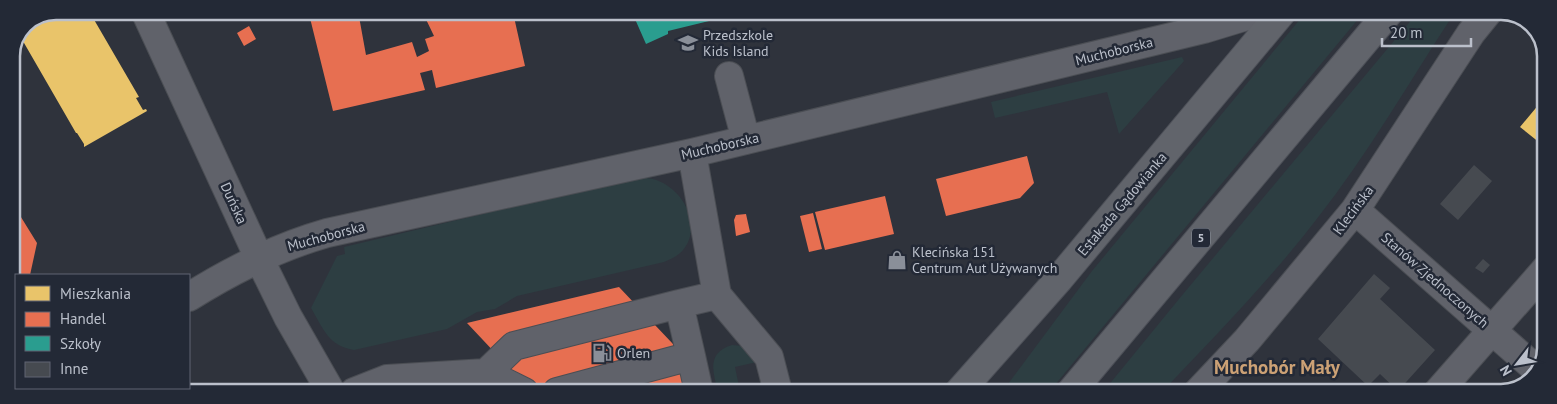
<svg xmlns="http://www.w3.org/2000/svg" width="1557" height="404" viewBox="0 0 1557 404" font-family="'PT Sans',sans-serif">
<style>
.green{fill:#2d3e42}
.homes{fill:#e9c46a}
.shops{fill:#e76f51}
.schools{fill:#2a9d8f}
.building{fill:#464a50}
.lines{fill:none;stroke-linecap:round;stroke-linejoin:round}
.minor-casing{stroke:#4b4e54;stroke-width:30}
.major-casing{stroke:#4d5058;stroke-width:30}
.minor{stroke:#60626a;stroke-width:28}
.major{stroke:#61646b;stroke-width:28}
.labels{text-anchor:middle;stroke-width:5;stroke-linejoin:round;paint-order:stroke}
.shield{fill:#232936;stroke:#8d939e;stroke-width:1}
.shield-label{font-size:12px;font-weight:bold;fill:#bbc0cb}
.poi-label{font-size:14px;fill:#bbc0cb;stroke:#232936;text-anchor:start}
.street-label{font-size:14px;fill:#bbc0cb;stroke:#232936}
.district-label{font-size:19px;font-weight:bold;fill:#cca175;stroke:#232936}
.rim{fill:none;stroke:#bbc0cb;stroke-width:2.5}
</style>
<rect width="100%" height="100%" fill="#2f333c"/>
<!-- green -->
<path class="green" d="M1306,12H1364L1049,392H1002L1092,271Z
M1418,12H1455C1409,82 1368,154 1316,220C1269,281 1214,337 1161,393L1103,392L1179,299Z
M1182,57L1184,61L1119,134L1107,92L995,118L991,102Z
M638,177C646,178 654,178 661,182C685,193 702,227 683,250C678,256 671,259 664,262L517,296L495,309L477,312L447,329L354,350C328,346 323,328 311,308L337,256L345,254L344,247Z
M732,345L743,346L757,362L735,367L740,391L718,392C713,372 706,353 732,345Z"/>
<!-- homes -->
<path class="homes" d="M56,11H89L139,97L136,98L143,110L146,109L147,111L84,147V144L77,133H76L20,36L25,24Z
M1545,97V147L1520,127Z"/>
<!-- shops -->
<path class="shops" d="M320,11H358L366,55L412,42L417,57L429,51L425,39L434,36L422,11L494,12L496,21L514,17L525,66L436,88L432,70L420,73L425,90L333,111L309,14Z
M249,26L256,39L244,46L237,33Z
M1027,156L1034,183L1020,198L946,216L936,179Z
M885,196L894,234L825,250L815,212Z
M16,209L37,243L30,275H16V300L12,303L11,212Z
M813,213L822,249L809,252L800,216Z
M746,214L750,232L736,236L734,220L736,215Z
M619,287L708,381L659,392H532L467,323Z"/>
<!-- schools -->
<path class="schools" d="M639,12H746L668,31V34L646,44L635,19L640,17Z"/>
<!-- building -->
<path class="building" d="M1474,165L1492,181L1458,220L1440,204Z
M1483,259L1490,265L1483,273L1475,268Z
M1374,274L1390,288L1380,299L1435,350L1398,391L1380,374L1368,386L1318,339Z"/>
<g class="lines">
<defs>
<path id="minor" d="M145,11L259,258L288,317L331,392
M729,76L746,140
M692,153L717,295L769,357L778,392
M1355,210L1537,370
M189,297C232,270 278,247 327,233L692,153L1204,29L1260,12
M691,356L699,392
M486,373L514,346L679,304
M85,388L88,392
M44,390L47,388
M354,392L387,379L486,373L524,392
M557,392L691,356L679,304L717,295
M1197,393L1247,340L1355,210L1471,33L1488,12
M1437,393L1545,270"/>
<path id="major" d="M959,392L1059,279L1282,12
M1071,392L1389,12"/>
</defs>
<!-- minor casing -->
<use href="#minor" class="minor-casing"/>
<!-- major casing -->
<use href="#major" class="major-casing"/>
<!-- minor -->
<use href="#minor" class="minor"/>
<!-- major -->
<use href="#major" class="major"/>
</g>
<!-- icons -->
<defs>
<symbol id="school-bare" viewBox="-9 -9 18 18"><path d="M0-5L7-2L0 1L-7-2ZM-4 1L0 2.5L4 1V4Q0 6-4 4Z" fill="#8a8f99" stroke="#232936" stroke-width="2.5" paint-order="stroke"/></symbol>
<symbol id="shop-bare" viewBox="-9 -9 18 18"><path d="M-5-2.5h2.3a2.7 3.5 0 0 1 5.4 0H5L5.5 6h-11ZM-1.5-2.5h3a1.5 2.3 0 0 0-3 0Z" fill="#8a8f99" stroke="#232936" stroke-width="2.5" paint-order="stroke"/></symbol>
<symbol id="fuel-bare" viewBox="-9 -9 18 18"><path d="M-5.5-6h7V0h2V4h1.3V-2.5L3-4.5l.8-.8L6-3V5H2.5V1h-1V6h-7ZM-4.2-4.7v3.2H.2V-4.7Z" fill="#8a8f99" stroke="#232936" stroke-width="2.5" paint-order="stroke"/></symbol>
</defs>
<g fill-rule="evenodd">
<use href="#school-bare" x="674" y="29" width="28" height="28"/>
<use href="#shop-bare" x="883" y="246" width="28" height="28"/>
<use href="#fuel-bare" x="588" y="339" width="28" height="28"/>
</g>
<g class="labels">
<!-- shield labels -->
<rect class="shield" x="1192" y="228.5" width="18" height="19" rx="4"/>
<g class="shield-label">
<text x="1201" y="242">5</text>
</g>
<!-- poi labels -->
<g class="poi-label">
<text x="703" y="40">Przedszkole<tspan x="703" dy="16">Kids Island</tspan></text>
<text x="912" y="257">Klecińska 151<tspan x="912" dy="16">Centrum Aut Używanych</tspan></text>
<text x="617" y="358">Orlen</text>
</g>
<!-- street labels -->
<g class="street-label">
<text transform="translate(1114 51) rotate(-14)" y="5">Muchoborska</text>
<text transform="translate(720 146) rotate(-13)" y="5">Muchoborska</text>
<text transform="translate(234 203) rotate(65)" y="5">Duńska</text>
<text transform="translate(1122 204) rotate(-50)" y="5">Estakada Gądowianka</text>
<text transform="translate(1353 210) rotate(-53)" y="5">Klecińska</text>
<text transform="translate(326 236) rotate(-15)" y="5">Muchoborska</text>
<text transform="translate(1435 280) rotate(41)" y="5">Stanów Zjednoczonych</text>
</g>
<!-- district labels -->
<g class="district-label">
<text x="1277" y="374">Muchobór Mały</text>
</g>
</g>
<!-- crop -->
<path d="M0 0H1557V404H0ZM56 20H1501A36 36 0 0 1 1537 56V348A36 36 0 0 1 1501 384H56A36 36 0 0 1 20 348V56A36 36 0 0 1 56 20Z" fill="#232936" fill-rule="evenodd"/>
<path class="rim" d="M56 20H1501A36 36 0 0 1 1537 56V348A36 36 0 0 1 1501 384H56A36 36 0 0 1 20 348V56A36 36 0 0 1 56 20Z"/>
<!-- legend -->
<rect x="15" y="274" width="175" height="115" fill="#232936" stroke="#606572"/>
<rect x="25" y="286" width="25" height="15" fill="#e9c46a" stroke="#606572"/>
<text x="60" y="299" font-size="15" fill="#bbc0cb">Mieszkania</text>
<rect x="25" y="312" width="25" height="15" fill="#e76f51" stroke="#606572"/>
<text x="60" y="324" font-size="15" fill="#bbc0cb">Handel</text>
<rect x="25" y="336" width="25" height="15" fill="#2a9d8f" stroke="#606572"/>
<text x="60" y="349" font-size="15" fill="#bbc0cb">Szkoły</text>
<rect x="25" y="362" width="25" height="15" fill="#464a50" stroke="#606572"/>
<text x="60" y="374" font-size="15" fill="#bbc0cb">Inne</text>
<!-- north arrow -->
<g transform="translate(1517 364) rotate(239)" stroke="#232936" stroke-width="4" paint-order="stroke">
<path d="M0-4L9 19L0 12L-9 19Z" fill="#bbc0cb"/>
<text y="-8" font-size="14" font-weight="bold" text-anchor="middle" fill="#bbc0cb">N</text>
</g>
<!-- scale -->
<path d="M1382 38v8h89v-8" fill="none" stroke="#bbc0cb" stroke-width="2.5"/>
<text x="1390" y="38" font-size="15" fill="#bbc0cb" stroke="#232936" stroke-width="4" paint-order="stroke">20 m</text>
</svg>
